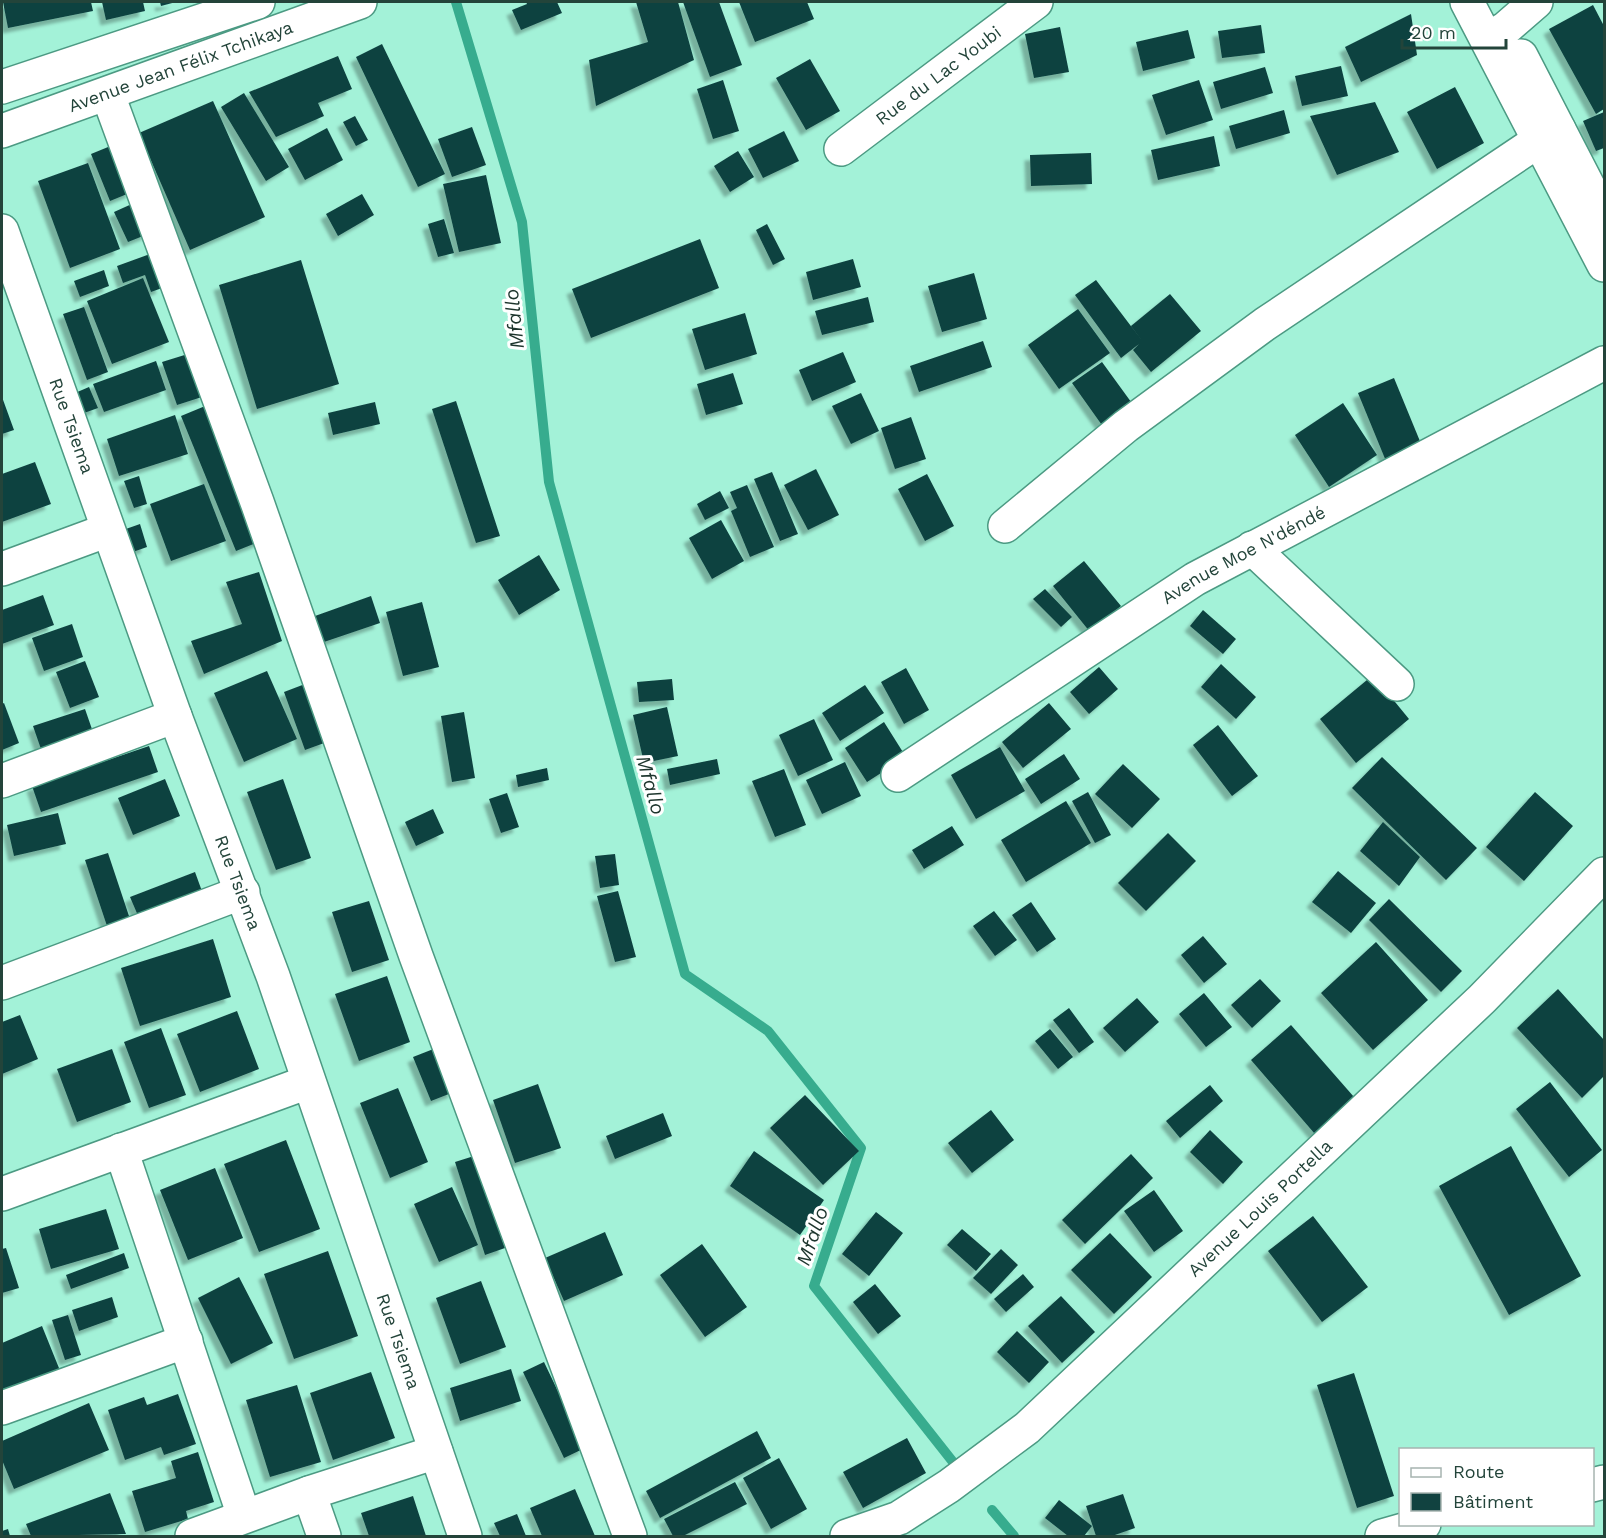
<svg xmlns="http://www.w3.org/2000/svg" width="1606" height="1538" viewBox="0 0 1606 1538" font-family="'Work Sans',sans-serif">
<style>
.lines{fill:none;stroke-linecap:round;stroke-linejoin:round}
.stream{stroke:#37ac8e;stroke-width:10}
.building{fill:#114240;filter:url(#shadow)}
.street-casing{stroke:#4c9a83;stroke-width:36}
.secondary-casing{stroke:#4c9a83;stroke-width:36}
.street{stroke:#fff;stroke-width:33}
.secondary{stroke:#fff;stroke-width:33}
.labels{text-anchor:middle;stroke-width:6;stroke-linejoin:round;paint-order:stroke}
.street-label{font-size:18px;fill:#23443a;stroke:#fff}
.water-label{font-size:20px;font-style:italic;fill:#1d352d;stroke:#fff}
</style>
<defs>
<filter id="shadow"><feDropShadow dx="-5.5" dy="5.5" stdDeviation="1.5" flood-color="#0004"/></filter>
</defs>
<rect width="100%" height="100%" fill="#a3f2d8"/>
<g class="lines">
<!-- stream -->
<path class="stream" d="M456,2L522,222L549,482L685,974L768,1031L861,1148L814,1286L953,1462
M992,1510L1014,1536"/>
</g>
<!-- building -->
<path class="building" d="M3,2H91L93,11L8,28Z
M102,2H143L145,11L106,20Z
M160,2H176L161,6Z
M526,2H557L562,13L521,30L512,10L527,4Z
M636,2H678L694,60L596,106L589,60L648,42Z
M683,2H719L742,65L710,77Z
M739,2H807L814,19L755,42Z
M1593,5L1604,26V109L1596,114L1549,29Z
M1411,14L1417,55L1361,82L1345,47Z
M1261,25L1265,53L1222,58L1218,31Z
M1060,27L1069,72L1034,78L1025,34Z
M1188,30L1195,58L1143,71L1136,42Z
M382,44L445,174L418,187L356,57Z
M338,56L352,89L318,103L324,116L276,137L249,92Z
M810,59L840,111L806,130L776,78Z
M1341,66L1348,96L1302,106L1295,76Z
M1265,67L1273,93L1221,109L1213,82Z
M723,80L739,131L713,139L697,89Z
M1199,80L1213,120L1166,135L1152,95Z
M1455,87L1484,143L1437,169L1407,112Z
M244,93L289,167L266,181L221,107Z
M213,101L265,217L190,250L139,133Z
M1375,102L1399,152L1337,175L1310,116Z
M1284,110L1290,133L1236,149L1229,126Z
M1604,112V148L1596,151L1583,121Z
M355,116L368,140L356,146L343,122Z
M472,127L486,165L452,177L438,139Z
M327,128L343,160L305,180L288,149Z
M784,131L799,161L763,178L748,149Z
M1214,136L1220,166L1158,180L1151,150Z
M113,145L132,192L110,201L91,154Z
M738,151L754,177L730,192L714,166Z
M1091,153L1092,184L1031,186L1030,155Z
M88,163L120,249L70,268L38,181Z
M486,175L501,243L459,252L443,184Z
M362,194L374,215L338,236L326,214Z
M134,203L148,234L128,242L114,212Z
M444,219L454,253L438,257L428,224Z
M767,224L785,259L773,265L756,230Z
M700,239L719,288L591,338L572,289Z
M150,254L162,288L151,292L145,275L123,283L117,266Z
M853,259L861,287L813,300L806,272Z
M301,260L339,384L257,409L219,285Z
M104,270L109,286L80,297L74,281Z
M974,273L987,319L942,332L928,286Z
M143,278L169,342L112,364L87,301Z
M1096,280L1143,342L1131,326L1170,294L1201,331L1151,372L1133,350L1139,344L1121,358L1075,295Z
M868,297L874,322L822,335L815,311Z
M84,307L108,372L87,380L63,314Z
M1078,309L1110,353L1059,389L1028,345Z
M745,313L757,354L705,370L692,329Z
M983,341L992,367L919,392L910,366Z
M843,352L856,382L812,401L799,370Z
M191,353L205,396L177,405L162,362Z
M156,361L166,390L104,412L93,384Z
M1102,362L1134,406L1104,428L1072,383Z
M733,373L743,404L706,415L697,384Z
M1394,378L1424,451L1388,466L1358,393Z
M89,387L98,408L84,413L75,393Z
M861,393L879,431L851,444L832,406Z
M2,397L14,430L2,434Z
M456,401L500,536L476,543L432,409Z
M375,402L380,424L333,435L328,413Z
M1343,403L1377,455L1329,487L1295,435Z
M210,404L266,539L236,551L181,416Z
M175,415L188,454L119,476L107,439Z
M911,417L926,459L895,469L881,428Z
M35,462L51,504L2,522V474Z
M816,469L839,515L808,530L784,485Z
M772,472L798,534L780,541L754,479Z
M927,474L954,526L925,541L898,489Z
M139,476L147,504L134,508L124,481Z
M204,484L226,541L171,561L150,504Z
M747,485L774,547L750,557L731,511L737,508L730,492Z
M720,491L729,508L705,520L697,504Z
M721,520L744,561L712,579L689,538Z
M140,524L147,547L130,553L123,530Z
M539,555L560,590L519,615L498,580Z
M1084,561L1121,606L1090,632L1053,586Z
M259,572L282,641L204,674L191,641L242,624L226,582Z
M1045,589L1072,617L1061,627L1033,599Z
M43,595L54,625L2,644V610Z
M371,596L380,623L324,642L315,616Z
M422,602L439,667L403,676L386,612Z
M1203,610L1236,639L1223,654L1190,626Z
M72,624L83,657L44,671L32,638Z
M85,661L99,697L70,708L56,672Z
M1221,664L1256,697L1236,719L1201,687Z
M1099,667L1118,689L1089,714L1070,692Z
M906,668L929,710L904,724L881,682Z
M267,671L297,739L244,762L214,693Z
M1373,675L1409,719L1356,763L1320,719Z
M672,679L674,700L639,702L637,682Z
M305,684L327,742L305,750L284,692Z
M865,685L884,713L840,741L822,713Z
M4,703L19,743L2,750V704Z
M1049,703L1071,729L1023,768L1002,742Z
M667,707L678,756L644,763L633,715Z
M85,709L94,735L42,752L33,726Z
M464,712L475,778L452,782L441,716Z
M814,719L833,760L798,776L779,735Z
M884,722L906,757L867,782L845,748Z
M1218,725L1258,776L1232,796L1193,745Z
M149,746L158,772L41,812L32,786Z
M1000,747L1025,791L976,819L951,775Z
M1064,754L1080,779L1041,804L1025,779Z
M1382,757L1477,848L1446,880L1352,788Z
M717,759L720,774L670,785L667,769Z
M845,762L861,796L822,814L806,780Z
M1123,764L1160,799L1132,828L1095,794Z
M547,768L549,780L518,787L516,775Z
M784,769L806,825L775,837L752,781Z
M165,779L180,816L133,835L118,798Z
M283,779L311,858L276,870L247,792Z
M1088,792L1111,835L1095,843L1072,801Z
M1535,792L1573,826L1524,881L1486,847Z
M507,793L519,827L501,833L489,799Z
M1066,801L1091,843L1026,882L1001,840Z
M433,809L444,833L416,846L405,822Z
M58,813L66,844L14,856L7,825Z
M1383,822L1420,857L1399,886L1360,851Z
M952,826L964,845L924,869L912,850Z
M1168,833L1196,861L1146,911L1118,883Z
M108,853L130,919L107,926L85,860Z
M615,854L619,885L600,888L595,856Z
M1338,871L1376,903L1351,933L1312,902Z
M195,872L203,894L139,918L130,897Z
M618,891L636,957L615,962L597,896Z
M1389,899L1462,971L1441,992L1369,920Z
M369,901L389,960L352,972L332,912Z
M1031,902L1056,939L1037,952L1012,915Z
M994,911L1017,940L995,956L973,926Z
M1203,936L1227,964L1204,983L1181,955Z
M213,939L231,997L140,1026L121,968Z
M1376,942L1428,1000L1373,1050L1321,993Z
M387,976L410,1042L359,1061L335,994Z
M1260,979L1281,1001L1252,1028L1231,1005Z
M1558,989L1604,1040V1076L1582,1098L1517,1028Z
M1204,993L1232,1027L1206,1047L1179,1014Z
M1137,998L1159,1022L1125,1052L1103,1028Z
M1069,1008L1094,1042L1079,1053L1053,1020Z
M237,1011L259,1069L200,1092L177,1034Z
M20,1015L38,1059L2,1074V1022Z
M1291,1025L1361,1105L1321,1141L1251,1060Z
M161,1028L186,1095L149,1108L124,1042Z
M1050,1029L1073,1057L1058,1069L1035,1041Z
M436,1048L454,1092L431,1101L413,1057Z
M112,1049L131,1102L77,1122L57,1069Z
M1550,1082L1602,1150L1569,1177L1516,1109Z
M538,1084L561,1148L515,1163L493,1100Z
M1210,1085L1223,1101L1180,1138L1166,1121Z
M398,1088L428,1162L390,1178L360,1103Z
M805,1095L859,1151L823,1185L770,1128Z
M991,1110L1014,1140L972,1173L948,1143Z
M663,1113L672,1136L615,1159L606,1136Z
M1210,1130L1243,1162L1223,1184L1190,1152Z
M286,1140L320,1229L259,1252L224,1164Z
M1511,1146L1581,1276L1509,1315L1439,1186Z
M754,1151L824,1200L800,1235L730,1186Z
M1131,1154L1153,1178L1085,1244L1062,1220Z
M474,1156L505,1248L485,1255L455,1162Z
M215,1168L243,1238L188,1260L160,1190Z
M452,1187L478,1245L439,1262L414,1204Z
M1154,1190L1183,1231L1154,1252L1124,1211Z
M106,1209L119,1249L51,1269L39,1229Z
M876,1212L903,1233L869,1276L842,1254Z
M1313,1216L1368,1287L1322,1322L1268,1251Z
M962,1229L991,1254L976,1271L947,1245Z
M605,1232L623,1275L564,1301L545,1258Z
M1110,1233L1152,1277L1114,1314L1071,1270Z
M702,1244L747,1307L705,1337L660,1275Z
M6,1248L19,1288L2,1293V1249Z
M1001,1249L1018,1265L991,1294L973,1278Z
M328,1251L358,1336L294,1359L264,1274Z
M124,1253L129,1268L71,1289L66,1275Z
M1023,1274L1034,1287L1006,1312L994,1299Z
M239,1277L273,1343L231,1364L198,1298Z
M481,1281L506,1347L460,1364L436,1298Z
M875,1284L901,1316L878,1334L853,1302Z
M1061,1296L1095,1332L1062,1363L1028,1326Z
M112,1297L118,1317L79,1331L72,1310Z
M68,1315L81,1355L65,1360L52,1320Z
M42,1326L61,1373L2,1398V1343Z
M1017,1331L1049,1362L1029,1383L997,1352Z
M544,1362L585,1448L564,1458L523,1372Z
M511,1369L521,1401L460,1421L450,1388Z
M371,1372L395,1438L333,1460L310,1393Z
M1354,1373L1394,1496L1357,1508L1317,1385Z
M297,1385L321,1462L270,1477L246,1400Z
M178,1394L196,1444L164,1455L161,1447L125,1460L108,1410L144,1397L147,1405Z
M89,1403L109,1450L14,1489L2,1460V1441Z
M757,1431L771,1458L660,1518L646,1491Z
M907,1438L926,1473L863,1508L843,1472Z
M198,1452L214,1502L186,1511L188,1519L145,1532L132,1491L176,1478L171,1461Z
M779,1458L807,1509L771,1529L743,1478Z
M735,1482L747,1504L683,1536H673L664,1519Z
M575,1489L595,1536H542L530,1508Z
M110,1493L126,1534L31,1536L26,1524Z
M1123,1494L1135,1528L1112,1536H1096L1086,1506Z
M413,1496L426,1536H369L361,1513Z
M1059,1500L1092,1526L1084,1536H1068L1045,1518Z
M517,1514L526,1536H500L494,1523Z
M8,1529L10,1536H2V1531Z"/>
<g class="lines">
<defs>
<g id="street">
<path d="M1488,39L1506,28L1536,2"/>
<path d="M108,95L257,502L416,956L630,1536"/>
<path id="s1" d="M841,149L1036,2"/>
<path id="s2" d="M2,231L175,716L273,976L465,1536"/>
<path d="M1005,526L1126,426L1265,324L1538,141L1559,130"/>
<path d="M1252,548L1397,684"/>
<path d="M2,569L108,530"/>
<path id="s3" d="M898,775L1195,579L1604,363"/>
<path d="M2,781L175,716"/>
<path d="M2,983L243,892"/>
<path d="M121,1150L244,1516"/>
<path d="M2,1194L308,1082"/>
<path d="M2,1408L186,1341"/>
<path d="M1592,1485L1604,1482"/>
<path d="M309,1493L324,1536"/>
<path d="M192,1536L309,1493L436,1452"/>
<path id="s4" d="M847,1536L899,1518L949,1486L1027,1428L1482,999L1604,874"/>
<path d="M1382,1536L1424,1524"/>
</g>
<g id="secondary">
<path d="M1467,2L1604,265"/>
<path d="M1521,56L1604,217"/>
<path d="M2,87L258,2"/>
<path id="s5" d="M2,131L360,2"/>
</g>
</defs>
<!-- street casing -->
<use href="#street" class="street-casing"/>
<!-- secondary casing -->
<use href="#secondary" class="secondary-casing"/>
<!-- street -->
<use href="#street" class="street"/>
<!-- secondary -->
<use href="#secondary" class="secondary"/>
</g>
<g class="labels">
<!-- street labels -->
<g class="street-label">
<text dy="6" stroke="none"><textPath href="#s5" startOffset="190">Avenue Jean Félix Tchikaya</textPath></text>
<text dy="6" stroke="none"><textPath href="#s1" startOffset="122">Rue du Lac Youbi</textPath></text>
<text dy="6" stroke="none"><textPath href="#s2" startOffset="207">Rue Tsiema</textPath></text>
<text dy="6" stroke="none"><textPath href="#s3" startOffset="410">Avenue Moe N'déndé</textPath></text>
<text dy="6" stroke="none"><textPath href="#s2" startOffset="693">Rue Tsiema</textPath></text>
<text dy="6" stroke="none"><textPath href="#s4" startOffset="532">Avenue Louis Portella</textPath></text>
<text dy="6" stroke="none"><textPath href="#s2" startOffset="1179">Rue Tsiema</textPath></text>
</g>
<!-- water labels -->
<g class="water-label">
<text transform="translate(514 319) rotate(-96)" y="7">Mfallo</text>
<text transform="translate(651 785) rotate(74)" y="7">Mfallo</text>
<text transform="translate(812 1236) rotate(-71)" y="7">Mfallo</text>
</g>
</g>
<!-- border -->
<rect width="1606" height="1538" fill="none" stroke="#23443a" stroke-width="6"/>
<!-- legend -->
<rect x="1399" y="1448" width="195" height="78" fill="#ffffff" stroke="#a7b4b0" stroke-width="1.5"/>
<rect x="1411" y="1468" width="30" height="9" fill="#ffffff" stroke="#a7b4b0" stroke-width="1.5"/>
<text x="1453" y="1478" font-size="18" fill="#23443a">Route</text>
<rect x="1411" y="1493" width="30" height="18" fill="#114240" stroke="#a7b4b0" stroke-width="1.5"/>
<text x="1453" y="1508" font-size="18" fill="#23443a">Bâtiment</text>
<!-- scale -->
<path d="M1402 39v9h104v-9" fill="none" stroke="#23443a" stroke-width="3"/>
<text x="1411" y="39" font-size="18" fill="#23443a" stroke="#ffffff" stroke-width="4.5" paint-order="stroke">20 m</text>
</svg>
